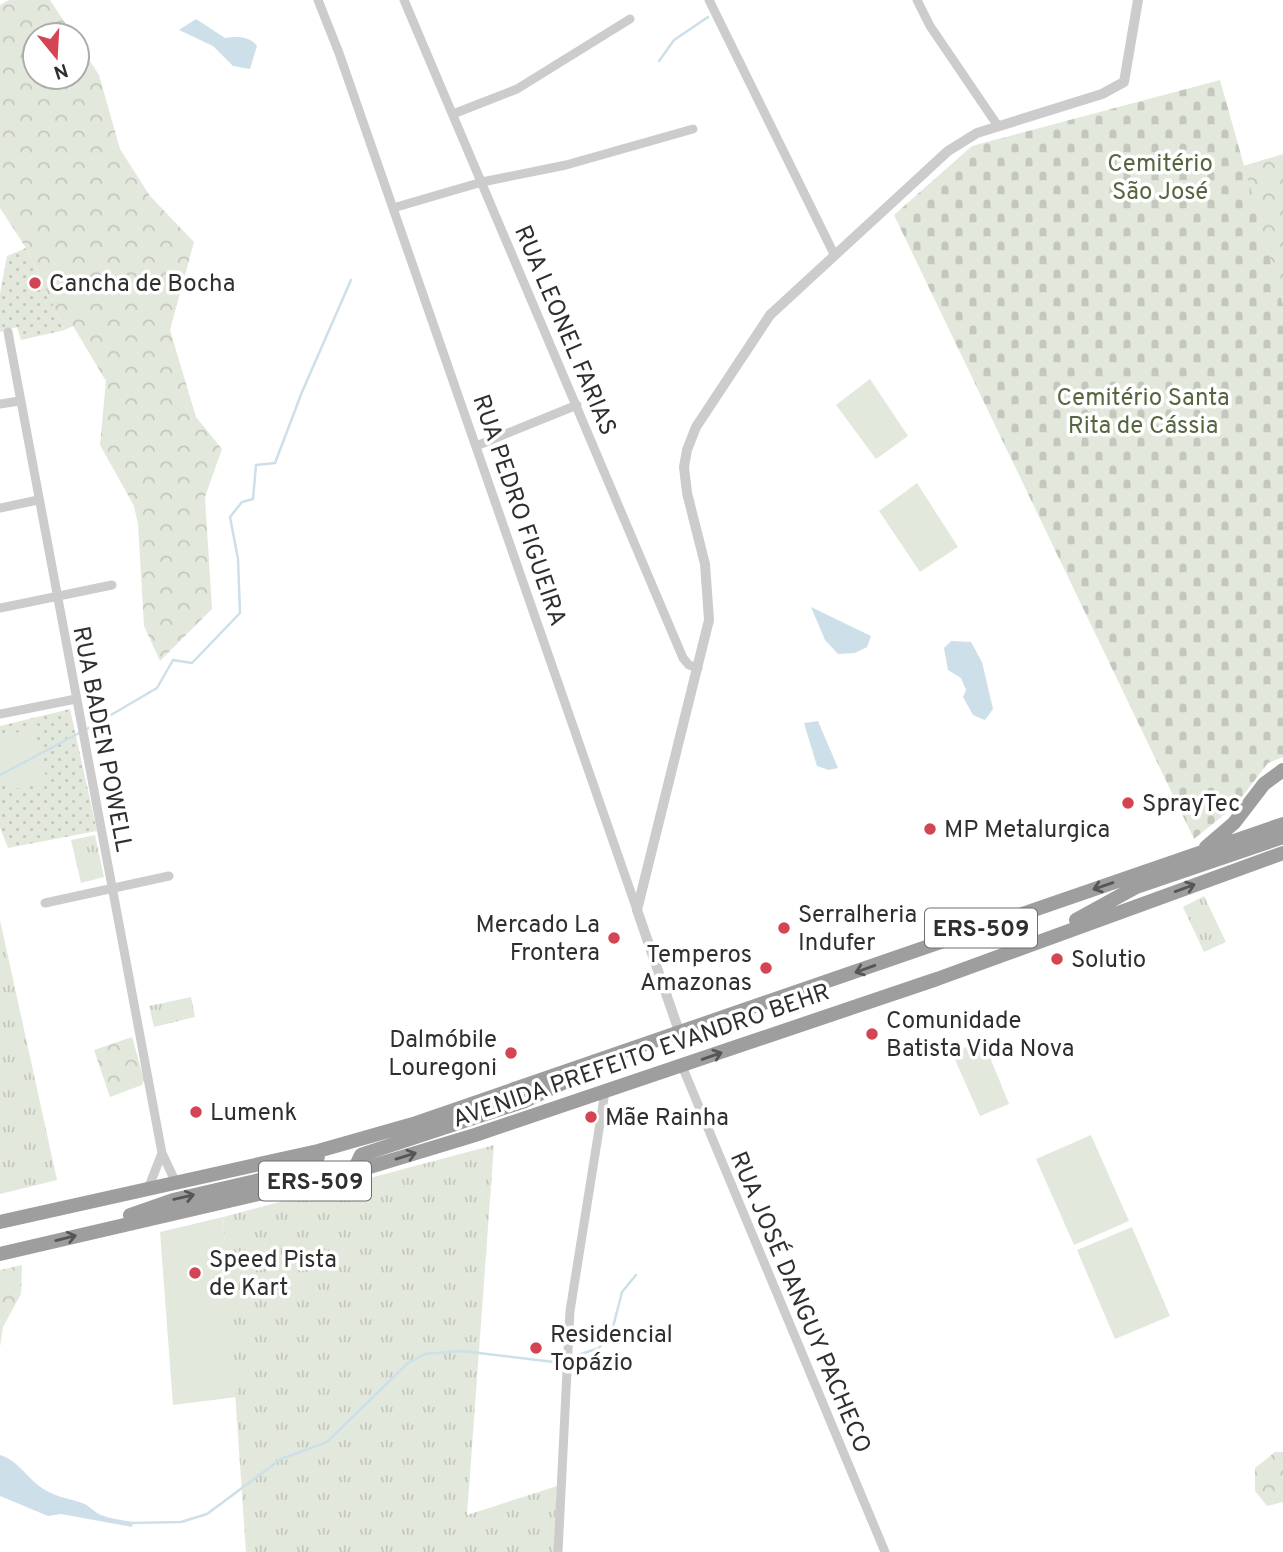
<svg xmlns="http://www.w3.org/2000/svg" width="1283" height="1552" viewBox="0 0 1283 1552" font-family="Overpass,sans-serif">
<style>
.grass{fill:url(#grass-tufts)}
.forest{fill:url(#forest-crowns)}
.cemetery{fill:url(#cemetery-stones)}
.park{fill:url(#park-dots)}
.pitch{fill:#e3e8dc}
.water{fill:#cddfe9}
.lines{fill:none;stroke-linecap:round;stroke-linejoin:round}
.stream{stroke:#cddfe9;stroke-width:2.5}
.minor{stroke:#ccc;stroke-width:9}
.tertiary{stroke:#ccc;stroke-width:10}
.trunk{stroke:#9e9e9e;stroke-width:14}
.oneway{stroke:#565656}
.poi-dot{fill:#d34553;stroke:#fff;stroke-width:2.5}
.labels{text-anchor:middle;stroke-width:7;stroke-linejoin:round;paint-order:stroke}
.shield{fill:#fff;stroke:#6d6d6d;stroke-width:2}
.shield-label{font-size:23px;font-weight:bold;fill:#2f2f2f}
.park-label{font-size:24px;fill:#546741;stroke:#fff}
.poi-label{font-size:24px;fill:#2f2f2f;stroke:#fff;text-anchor:start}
.street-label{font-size:24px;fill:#2f2f2f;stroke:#fff}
</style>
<defs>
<pattern id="grass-tufts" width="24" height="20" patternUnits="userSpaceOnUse" patternTransform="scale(1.75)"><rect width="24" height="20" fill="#e3e8dc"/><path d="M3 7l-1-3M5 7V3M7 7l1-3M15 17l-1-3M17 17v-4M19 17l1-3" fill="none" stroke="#c3c7bd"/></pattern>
<pattern id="forest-crowns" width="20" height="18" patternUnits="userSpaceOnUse" patternTransform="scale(1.75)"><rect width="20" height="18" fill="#e3e8dc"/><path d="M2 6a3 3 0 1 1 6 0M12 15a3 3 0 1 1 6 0" fill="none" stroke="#c3c7bd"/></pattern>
<pattern id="cemetery-stones" width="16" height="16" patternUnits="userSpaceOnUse" patternTransform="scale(1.75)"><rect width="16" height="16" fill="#e3e8dc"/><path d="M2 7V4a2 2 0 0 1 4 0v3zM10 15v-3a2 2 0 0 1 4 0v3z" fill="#c3c7bd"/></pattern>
<pattern id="park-dots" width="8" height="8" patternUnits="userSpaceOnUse" patternTransform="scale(1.75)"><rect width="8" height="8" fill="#e3e8dc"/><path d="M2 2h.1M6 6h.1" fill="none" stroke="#c3c7bd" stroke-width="1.8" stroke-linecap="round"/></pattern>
</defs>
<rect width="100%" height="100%" fill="#fff"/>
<!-- grass -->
<path class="grass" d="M95,835L104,877L81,883L71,840Z
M1204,896L1226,942L1204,952L1183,907Z
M0,920L57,1180L0,1194Z
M191,997L195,1017L154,1027L149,1006Z
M494,1145L467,1515L557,1486L554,1552H246L223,1217Z"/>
<!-- forest -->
<path class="forest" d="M9,0H50L73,35H35V77H77V41L99,75L120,149L150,196L194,242L170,330L196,417L222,449L205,497L212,609L160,661L144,626L138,524L134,506L100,445L106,381L73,326L65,330L26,248L0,208V5Z
M1283,154V305L1243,166Z
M132,1037L144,1079L142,1085L110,1097L94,1050Z
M22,1265L21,1294L3,1327L0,1347V1270Z
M1275,1452H1283V1502L1267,1506L1255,1491V1468Z"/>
<!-- cemetery -->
<path class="cemetery" d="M1220,80L1283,305V757L1268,763L1235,806L1194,839L894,215L972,146Z"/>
<!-- park -->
<path class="park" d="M26,248L65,330L21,340L17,327L0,332V293L7,256Z
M70,709L97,831L8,848L0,828V726Z"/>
<!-- pitch -->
<path class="pitch" d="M870,379L908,436L876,459L836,405Z
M917,483L958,547L920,572L879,511Z
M33,728L47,780L8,791L0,763V737Z
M983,1040L1009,1104L980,1116L952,1053Z
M1091,1135L1129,1221L1074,1245L1036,1159Z
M223,1217L237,1397L173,1405L160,1232Z
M1132,1227L1170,1316L1115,1339L1077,1250Z"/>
<!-- water -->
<path class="water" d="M196,19L225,38C237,36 250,36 257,46L250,69L233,66L213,46L179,30Z
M811,607L871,636L867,647L855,653L838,654L825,640Z
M951,641L971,642L982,662L993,709L985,720L973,715L963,697L966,690L961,678L948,670L944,648Z
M818,721L838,768L829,770L817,766L804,723Z
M0,1455C20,1461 28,1481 47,1491C57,1497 71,1499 82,1503C89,1505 94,1512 101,1515C111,1519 123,1520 133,1522L132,1527L61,1514L48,1516L0,1496Z"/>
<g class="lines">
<!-- stream -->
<path class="stream" d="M659,61L674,40L708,17
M87,729L157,688L173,660L192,663L240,613L238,559L230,517L242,502L253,499L256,465L275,463L302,392L351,280
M0,775L81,732
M572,1357L599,1348L613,1327L622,1292L636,1275
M130,1523L181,1522L207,1514L281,1459L327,1442L408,1363L425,1354L462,1351L554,1362L565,1359"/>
<!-- minor -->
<path class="minor" d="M318,0L339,53L637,910
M404,0L683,658L689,665L698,668
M709,0L834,254
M917,0L930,26L998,126
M453,114L517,89L630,19
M393,208L482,182L566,165L693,129
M8,332L162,1153L176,1183
M0,404L19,401
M476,446L577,405
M0,508L38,500
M0,608L112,585
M0,714L76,699
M45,903L169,876
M682,1066L885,1552
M148,1189L162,1153
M558,1552L570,1311L605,1092"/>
<!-- tertiary -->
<path class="tertiary" d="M680,1034L637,910L709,620L705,564L687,493L684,467L687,450L696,427L770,315L948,151L977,133L1102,94L1124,82L1138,0"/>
<!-- trunk -->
<path class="trunk" d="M1206,847L1234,823L1264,784L1283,770
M1076,920L1136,887L1283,837
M353,1172L361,1155L370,1152L525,1101L567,1081
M130,1215L173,1200L303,1170C313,1166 319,1163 318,1151
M0,1222L318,1151L413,1124L1283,824
M0,1254L353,1172L475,1135L937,979L1283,853"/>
</g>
<!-- one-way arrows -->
<defs><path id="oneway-shaft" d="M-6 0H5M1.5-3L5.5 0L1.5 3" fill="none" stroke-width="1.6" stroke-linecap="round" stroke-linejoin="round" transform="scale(1.75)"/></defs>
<g class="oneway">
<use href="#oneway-shaft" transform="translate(1103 886) rotate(161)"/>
<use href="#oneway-shaft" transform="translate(1185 888) rotate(-20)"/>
<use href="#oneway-shaft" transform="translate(865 969) rotate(160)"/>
<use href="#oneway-shaft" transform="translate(712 1056) rotate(-19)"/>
<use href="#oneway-shaft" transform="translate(406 1156) rotate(-17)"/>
<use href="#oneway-shaft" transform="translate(184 1197) rotate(-13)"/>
<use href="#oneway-shaft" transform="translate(66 1238) rotate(-14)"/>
</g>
<!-- markers -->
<g class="poi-dot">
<circle cx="35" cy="283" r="7"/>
<circle cx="1128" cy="803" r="7"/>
<circle cx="930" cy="829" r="7"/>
<circle cx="784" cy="928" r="7"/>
<circle cx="614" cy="938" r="7"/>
<circle cx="1057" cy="959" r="7"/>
<circle cx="766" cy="968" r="7"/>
<circle cx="872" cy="1034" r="7"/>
<circle cx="511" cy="1053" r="7"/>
<circle cx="196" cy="1112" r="7"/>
<circle cx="591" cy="1117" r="7"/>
<circle cx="195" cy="1273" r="7"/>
<circle cx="536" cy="1348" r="7"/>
</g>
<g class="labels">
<!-- shield labels -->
<g class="shield">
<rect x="925" y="908.5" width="112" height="39" rx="5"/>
<rect x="259" y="1161.5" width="112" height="39" rx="5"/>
</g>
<g class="shield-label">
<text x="981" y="936">ERS-509</text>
<text x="315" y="1189">ERS-509</text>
</g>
<!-- park labels -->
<g class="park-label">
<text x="1160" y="171">Cemitério<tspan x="1160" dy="28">São José</tspan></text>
<text x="1143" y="405">Cemitério Santa<tspan x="1143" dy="28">Rita de Cássia</tspan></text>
</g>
<!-- poi labels -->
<g class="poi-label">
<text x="49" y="291">Cancha de Bocha</text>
<text x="1142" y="811">SprayTec</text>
<text x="944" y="837">MP Metalurgica</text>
<text x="798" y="922">Serralheria<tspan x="798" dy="28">Indufer</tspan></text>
<text x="600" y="932" text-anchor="end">Mercado La<tspan x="600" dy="28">Frontera</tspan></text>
<text x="752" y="962" text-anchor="end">Temperos<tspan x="752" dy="28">Amazonas</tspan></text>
<text x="1071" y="967">Solutio</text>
<text x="886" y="1028">Comunidade<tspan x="886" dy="28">Batista Vida Nova</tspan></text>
<text x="497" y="1047" text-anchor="end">Dalmóbile<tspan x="497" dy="28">Louregoni</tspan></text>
<text x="210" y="1120">Lumenk</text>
<text x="605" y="1125">Mãe Rainha</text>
<text x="209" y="1267">Speed Pista<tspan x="209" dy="28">de Kart</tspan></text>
<text x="550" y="1342">Residencial<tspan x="550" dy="28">Topázio</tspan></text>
</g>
<!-- street labels -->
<g class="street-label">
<text transform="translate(566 330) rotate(67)" y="8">RUA LEONEL FARIAS</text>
<text transform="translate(520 510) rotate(71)" y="8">RUA PEDRO FIGUEIRA</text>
<text transform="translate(103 739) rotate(79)" y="8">RUA BADEN POWELL</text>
<text transform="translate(641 1055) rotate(-19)" y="8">AVENIDA PREFEITO EVANDRO BEHR</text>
<text transform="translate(801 1302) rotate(67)" y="8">RUA JOSÉ DANGUY PACHECO</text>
</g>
</g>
<!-- north arrow -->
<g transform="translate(56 56) rotate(162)"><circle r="33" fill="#ffffff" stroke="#acacac" stroke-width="2"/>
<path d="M0-5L12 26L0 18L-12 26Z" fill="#d34553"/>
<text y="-10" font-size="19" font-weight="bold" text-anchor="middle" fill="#2f2f2f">N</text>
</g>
</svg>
